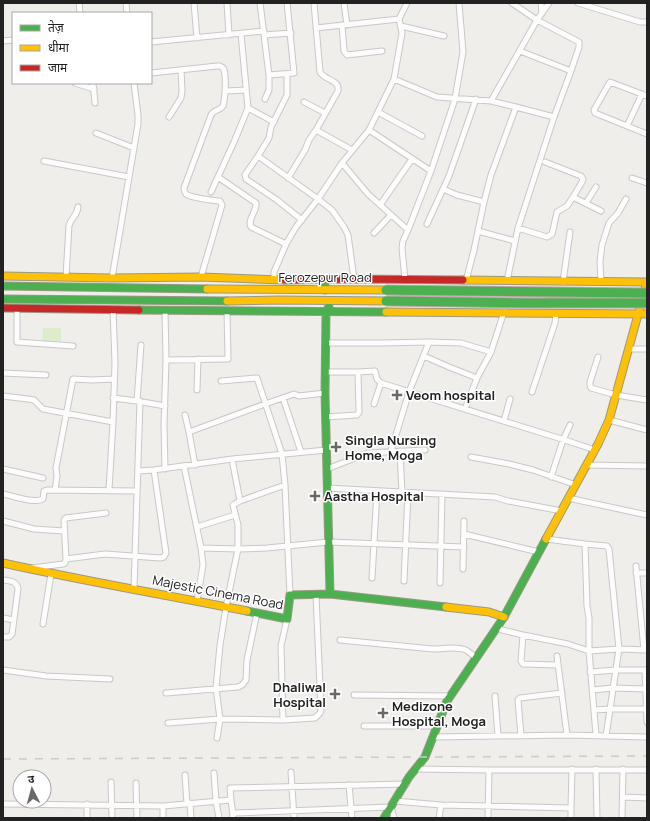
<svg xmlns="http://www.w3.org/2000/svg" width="650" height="821" viewBox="0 0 650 821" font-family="Manrope,'Noto Sans Devanagari',sans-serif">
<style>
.grass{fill:#ddeccb}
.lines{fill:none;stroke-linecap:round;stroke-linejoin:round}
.street-casing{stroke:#c9c8c7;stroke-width:7}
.fast-casing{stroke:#999a82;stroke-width:9}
.slow-casing{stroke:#999a82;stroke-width:9}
.jam-casing{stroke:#999a82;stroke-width:9}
.street{stroke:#fdfcfc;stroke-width:5}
.fast{stroke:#4caf50;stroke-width:7}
.slow{stroke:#ffc107;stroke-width:7}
.jam{stroke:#c62828;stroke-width:7}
.rail{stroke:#ccc;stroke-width:1.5;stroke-dasharray:8 8;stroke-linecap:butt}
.fast-bridge-casing{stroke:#c5a2ac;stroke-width:11;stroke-linecap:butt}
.fast-bridge{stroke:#4caf50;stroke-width:9}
.poi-dot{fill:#6a6968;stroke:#fff;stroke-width:1.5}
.labels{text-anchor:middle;stroke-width:3;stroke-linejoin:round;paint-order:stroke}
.street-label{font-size:13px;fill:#222;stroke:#fff}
.poi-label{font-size:13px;font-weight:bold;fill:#222;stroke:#fff;text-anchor:start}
</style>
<rect width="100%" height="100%" fill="#f0eeeb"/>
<!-- grass -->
<path class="grass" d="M43,328H61V341H42Z"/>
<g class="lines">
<defs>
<path id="street" d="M79,3L80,13
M126,3L127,13
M194,3L197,38
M227,3L229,35
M260,3L269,75V90L265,99
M314,3L320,72C325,81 340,79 338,91L316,130L352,150
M344,3L347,25
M512,3L537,20L579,42V47L571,71
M541,3L542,13
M578,3L640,22H647
M342,25L344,51L347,55L382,51
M401,26L444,36
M316,28L399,19
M264,35L291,33
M3,41L13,40
M151,42L264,31
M520,51L571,71L554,117
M151,73L217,66H220C221,67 222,67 223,68C227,74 225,99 223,106C220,111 214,109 211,115L184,188C184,191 184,191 186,194C191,198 211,200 218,201H220L222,205L201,277
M287,74V95L271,127L269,138L258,156L245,175L246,179L277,200L302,220
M269,75L294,73L287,3
M394,79L437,97L491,101L516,107L554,117L518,228L507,281
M75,83L94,89
M93,83L95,103
M226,91L246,90
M647,96L610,82L594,110L595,113L627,126L647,134
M491,101L537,20L549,3
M304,102L325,113
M248,108L274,122
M378,112L422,136
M169,117L181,98L182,91L181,70
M627,126L642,94
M369,130L431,171
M96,133L134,148
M258,156L318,199L332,210L344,227L348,235L354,279
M44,161L129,177
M342,163L368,194L408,230
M218,177L256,203C257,212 247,219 251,227L286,244
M288,178L305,150L309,140L316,130
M632,178L647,183
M443,189L457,195L484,202
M211,192L234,142L248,108L241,34
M573,197L601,211
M586,203L596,187
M380,205L412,159
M427,224L449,176L476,99
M518,228L547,237L552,234L557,212L567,206L573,197L582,182L583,179L581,176L545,162
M478,231L515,241
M374,233L391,215
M66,277L69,225C72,217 77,216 78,207
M112,278L138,124V115L134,83
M274,280V272L286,244L296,227L318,199L342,163L369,130L394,79L402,33L399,19L407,3
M405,280L402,248L403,241L408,230L431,171L455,99L463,52L459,3
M466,281L474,250L484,202L491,175L516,107
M563,282L570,232
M601,282L600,261L602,245L609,223L618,213L626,199
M17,308V342L73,346
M165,310L166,360
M325,343H381L429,342L461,343L491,352
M141,345L137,401L165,406
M629,349H647
M424,356L449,367L477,378
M598,357L590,382V385L591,388L616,395L647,400
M325,372H358L359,412L357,415L325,417
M358,372L375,371L377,379L381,383L568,441L595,450
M3,373L46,375
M221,381L257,378L282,454L285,485L290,595
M197,390L198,359
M532,392L555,323L556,313
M3,396L28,399L34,400L43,409L113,422L115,363L113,309
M113,398L137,401
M283,398L301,452
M374,404L381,383
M465,409L477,378L491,352L504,312
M185,415L189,432
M609,420L647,430
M504,421L510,399
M391,451L409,392L429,342
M400,451L402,493
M471,457L509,464L533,470L576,485
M232,459L240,501
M195,465L189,432L265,404L294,394L299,396L325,393
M587,465L647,466
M184,466L201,548L203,565L197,601
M3,469L43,478
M165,469L164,425L166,360L228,359L227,311
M327,469L368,453L425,450
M154,470L232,459L326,450
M551,477L563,440L570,425
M327,488L495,497L508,501L562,511
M55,490L57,476L56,468L73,379L92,380L114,379
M109,490L113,422
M3,494C13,496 34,504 43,499L44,491L47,490L137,491
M568,498L647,515
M3,521L34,529L64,531
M197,527L235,515
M464,534L539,552
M546,539L585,544L607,546L609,549L619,649L606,736
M585,544L587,606L589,618V651L596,735
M201,548L238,549L267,548L328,542L464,547
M66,559L105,554L160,558L164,557L166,553L154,470L138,471
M636,566L644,650
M32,568L63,564L65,563L66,559L64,520L66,518L106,513
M463,569L464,521
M636,573H647
M372,578L377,491
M3,580C10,581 17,581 18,589L12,634L9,637H3
M404,581L408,493
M440,583L442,494
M134,589L140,401
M3,618L14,620
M43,624L51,574
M497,627L502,630L523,635L568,644L589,651L619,649L647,650
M523,635L521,661L523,664L558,665
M340,640L433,649C444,649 455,646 466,650C469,652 473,655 476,658
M557,656L567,735
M3,670L46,676L110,679
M645,670L647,722
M590,672L616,670H647
M592,690L613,688L647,689
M166,693L238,687L242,685L246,680L247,660L257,613
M354,695L451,696
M495,696L498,736
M594,710L610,709H647
M283,720L315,718L320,713L321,711L316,594
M168,723L220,719L283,720L281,646L287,619
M364,726H437
M521,736L518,700L520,698L562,693
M433,737L567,735L647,737
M217,738L220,719L216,688L220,645L226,607L238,549V525L233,505L240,501L285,485
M415,769L489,770H647
M596,769L597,818
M291,772L294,818
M214,773L216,801L219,818
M185,775L187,804
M111,782L112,818
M136,783L137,818
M349,785L352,818
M623,797L647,798
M231,800L233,815
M395,801L441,805L571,808L572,769
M190,803L191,818
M3,804L163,806L231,800L230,788L406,784
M87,804V818
M163,806V818
M571,808V818
M232,818L233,815L235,813L391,807L394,818
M439,818L441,805
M488,818L489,770
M622,818L623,769"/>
<path id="fast" d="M325,280V290
M3,286L207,289
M3,299L227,301
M329,307L326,311L325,393L330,594
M139,310L386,312
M247,611L287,619L290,595L330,594L446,607
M384,818L409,777L425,757L447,701L504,617L546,539"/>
<path id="slow" d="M3,276L112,278L201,277L285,280
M463,280L647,282
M207,289L386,290
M227,301L279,300L386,301
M386,312L647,314
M546,539L598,444L609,420L647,282
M3,563C84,581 166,595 247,611
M446,607L489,612L504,617"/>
<path id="jam" d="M285,280L354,279L463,280
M3,308L139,310"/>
</defs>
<!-- street casing -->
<use href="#street" class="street-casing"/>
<!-- fast casing -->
<use href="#fast" class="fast-casing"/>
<!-- slow casing -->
<use href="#slow" class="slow-casing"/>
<!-- jam casing -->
<use href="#jam" class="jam-casing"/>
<!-- street -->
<use href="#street" class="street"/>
<!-- fast -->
<use href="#fast" class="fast"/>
<!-- slow -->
<use href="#slow" class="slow"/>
<!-- jam -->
<use href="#jam" class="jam"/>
<!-- rail -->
<path class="rail" d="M3,759L647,756"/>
<defs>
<path id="fast-bridge" d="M386,290L647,293
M386,301L533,303H647"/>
</defs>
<!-- fast-bridge casing -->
<use href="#fast-bridge" class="fast-bridge-casing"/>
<!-- fast-bridge -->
<use href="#fast-bridge" class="fast-bridge"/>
</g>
<!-- markers -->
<g class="poi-dot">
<path d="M395 389h4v4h4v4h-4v4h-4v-4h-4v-4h4z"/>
<path d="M334 441h4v4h4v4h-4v4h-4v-4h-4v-4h4z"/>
<path d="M313 490h4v4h4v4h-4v4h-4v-4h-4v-4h4z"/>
<path d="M333 688h4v4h4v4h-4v4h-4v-4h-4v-4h4z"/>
<path d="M381 707h4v4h4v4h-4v4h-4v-4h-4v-4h4z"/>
</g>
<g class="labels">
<!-- street labels -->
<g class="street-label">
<text x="325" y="282">Ferozepur Road</text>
<text transform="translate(218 592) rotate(11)" y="5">Majestic Cinema Road</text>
</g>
<!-- poi labels -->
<g class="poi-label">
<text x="406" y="400">Veom hospital</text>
<text x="345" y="445">Singla Nursing<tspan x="345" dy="15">Home, Moga</tspan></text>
<text x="324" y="501">Aastha Hospital</text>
<text x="326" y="692" text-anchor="end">Dhaliwal<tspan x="326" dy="15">Hospital</tspan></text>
<text x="392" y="711">Medizone<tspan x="392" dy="15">Hospital, Moga</tspan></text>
</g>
</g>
<!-- border -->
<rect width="650" height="821" fill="none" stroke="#222222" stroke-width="8"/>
<!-- legend -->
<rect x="12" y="12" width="140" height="72" fill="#ffffff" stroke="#a7a7a7"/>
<rect x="20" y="25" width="20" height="6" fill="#4caf50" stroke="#a7a7a7"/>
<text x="48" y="32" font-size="12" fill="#222222">तेज़</text>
<rect x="20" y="45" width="20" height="6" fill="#ffc107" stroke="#a7a7a7"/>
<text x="48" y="52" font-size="12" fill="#222222">धीमा</text>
<rect x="20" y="65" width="20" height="6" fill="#c62828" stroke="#a7a7a7"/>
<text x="48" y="72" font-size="12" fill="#222222">जाम</text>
<!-- north arrow -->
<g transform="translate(32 789) rotate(354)"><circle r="19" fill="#ffffff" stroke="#a7a7a7"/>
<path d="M0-3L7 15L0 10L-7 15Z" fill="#6a6968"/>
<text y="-6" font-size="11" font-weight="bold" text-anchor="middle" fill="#222222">उ</text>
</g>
</svg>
